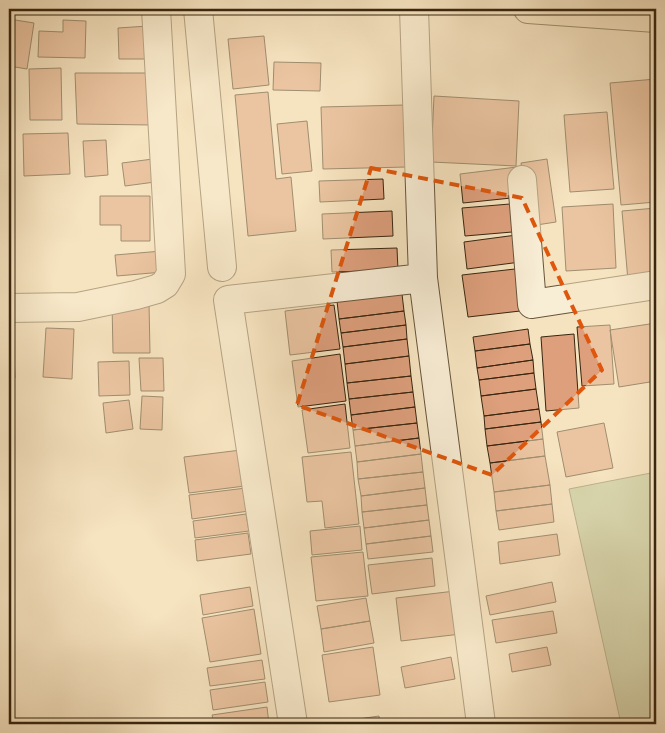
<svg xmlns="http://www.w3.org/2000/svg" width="665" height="733" viewBox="0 0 665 733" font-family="Cardo,serif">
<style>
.green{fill:#b6c597;stroke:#777653}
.building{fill:#dd9f7c;stroke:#38260f}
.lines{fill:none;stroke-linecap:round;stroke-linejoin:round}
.minor-casing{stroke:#67553b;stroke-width:30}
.major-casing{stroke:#38260f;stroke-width:30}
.minor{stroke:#f8edd5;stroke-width:28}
.major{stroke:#f5e3bf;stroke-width:28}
.marked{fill:none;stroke:#df560c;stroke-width:4;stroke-dasharray:10 6;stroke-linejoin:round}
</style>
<rect width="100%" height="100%" fill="#f5e3bf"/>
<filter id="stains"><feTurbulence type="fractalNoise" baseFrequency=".004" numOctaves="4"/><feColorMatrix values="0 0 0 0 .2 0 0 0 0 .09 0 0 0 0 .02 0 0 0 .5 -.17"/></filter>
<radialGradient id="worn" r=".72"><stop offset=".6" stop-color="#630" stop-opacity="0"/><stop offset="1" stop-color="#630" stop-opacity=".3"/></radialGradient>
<!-- green -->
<path class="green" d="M656,472V724H621L569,489Z"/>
<!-- building -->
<path class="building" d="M9,19L34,23L27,69L9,66Z
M63,20L86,21L85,58L38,57L39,31L63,32Z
M148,26L147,59H119L118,28Z
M264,36L269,85L233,89L228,39Z
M274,62L321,63L320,91L273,90Z
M61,68L62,120H30L29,69Z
M75,73H152V125L77,124Z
M656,79V202L621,205L610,83Z
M268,92L276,179L291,177L296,231L248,236L235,95Z
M434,96L519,101L516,166L431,162Z
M405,105L407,167L323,169L321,107Z
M607,112L614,189L570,192L564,115Z
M307,121L312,171L282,174L277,124Z
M68,133L70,174L24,176L23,134Z
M106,140L108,175L85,177L83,141Z
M153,159L155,182L125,186L122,163Z
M547,159L556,222L530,226L521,163Z
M517,167L521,197L463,203L460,174Z
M383,179L384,199L320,202L319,181Z
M100,196H150V241H121V225H100Z
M522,203L524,231L465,236L462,208Z
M613,204L616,268L566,271L562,207Z
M656,208V278L628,281L622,211Z
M392,211L393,236L323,239L322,214Z
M524,234L528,261L467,269L464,242Z
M397,248L398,270L332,272L331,250Z
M162,251L163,272L117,276L115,255Z
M524,268L529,310L468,317L462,275Z
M402,294L404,311L339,319L337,301Z
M112,303H149L150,353H113Z
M334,305L340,349L290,355L285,311Z
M404,311L406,325L341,333L339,319Z
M656,323V381L619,387L610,330Z
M406,325L407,339L343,347L341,333Z
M610,325L614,384L582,386L577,327Z
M9,328H13L15,378H9Z
M46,328L74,329L72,379L43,377Z
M528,329L530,344L475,351L473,337Z
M574,334L579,408L546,411L541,337Z
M407,339L409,356L345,364L343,347Z
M530,344L533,360L477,368L475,351Z
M340,354L346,401L298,407L292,361Z
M409,356L411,376L347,383L345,364Z
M139,358H163L164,391H141Z
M533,360L534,373L479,380L477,368Z
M129,361L130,395L99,396L98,362Z
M534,373L536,389L481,396L479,380Z
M411,376L413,392L349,399L347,383Z
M536,389L539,409L484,416L481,396Z
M413,392L415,407L351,415L349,399Z
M142,396L163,397L162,430L140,429Z
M129,400L133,429L106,433L103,403Z
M345,404L350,448L308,453L302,410Z
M415,407L417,423L353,430L351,415Z
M539,409L541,422L485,429L484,416Z
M541,422L543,439L487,446L485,429Z
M417,423L419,438L355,446L353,430Z
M604,423L613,468L566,477L557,432Z
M419,438L421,454L357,462L355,446Z
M543,439L545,456L490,463L487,446Z
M241,450L245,486L189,493L184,457Z
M351,452L359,524L325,528L322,501L307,502L302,457Z
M421,454L423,472L358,479L357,462Z
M545,456L550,485L494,492L490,463Z
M423,472L425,488L361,496L358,479Z
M550,485L552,504L496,511L494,492Z
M246,488L249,511L192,519L189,495Z
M425,488L427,505L362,512L361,496Z
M552,504L554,522L499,530L496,511Z
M427,505L429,520L364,528L362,512Z
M246,514L249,531L195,538L193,521Z
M429,520L431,536L366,544L364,528Z
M360,526L362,550L312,555L310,531Z
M248,533L251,554L197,561L195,540Z
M557,534L560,555L500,564L498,542Z
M431,536L433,552L368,559L366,544Z
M363,552L368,596L316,601L311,557Z
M432,558L435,586L372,594L368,565Z
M552,582L556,602L490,615L486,596Z
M250,587L253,606L203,615L200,595Z
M455,591L461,634L401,641L396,598Z
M366,598L370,621L321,629L317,606Z
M254,609L261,654L210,662L202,618Z
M553,611L557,633L496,643L492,620Z
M370,621L374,643L324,652L321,629Z
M373,647L380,695L329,702L322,655Z
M547,647L551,665L512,672L509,654Z
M451,657L455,679L405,688L401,667Z
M262,660L265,679L210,686L207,668Z
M265,682L268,702L213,710L210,690Z
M267,707L269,724H214L212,715Z
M379,716L380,724H324Z"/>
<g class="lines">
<defs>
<path id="minor" d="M198,9L222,267
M414,9L423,278L481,724
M522,180L532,304L656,285
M9,308L78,307L136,295L157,289L165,284L171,274L156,9
M293,724L228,300L423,278"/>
<path id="major" d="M528,9L656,18"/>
</defs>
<!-- minor casing -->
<use href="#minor" class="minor-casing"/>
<!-- major casing -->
<use href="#major" class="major-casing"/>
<!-- minor -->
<use href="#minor" class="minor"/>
<!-- major -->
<use href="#major" class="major"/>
</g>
<!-- marked area -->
<path d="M0 0H665V733H0ZM371,168L522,198L602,370L492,475L297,405Z" fill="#f5e3bf" fill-opacity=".55" fill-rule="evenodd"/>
<path class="marked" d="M371,168L522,198L602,370L492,475L297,405Z"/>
<!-- margin -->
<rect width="665" height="733" fill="none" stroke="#f5e3bf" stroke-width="30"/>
<rect x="10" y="10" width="645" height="713" fill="none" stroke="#38260f" stroke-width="2.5"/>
<rect x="15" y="15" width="635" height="703" fill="none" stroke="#38260f"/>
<rect width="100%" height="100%" filter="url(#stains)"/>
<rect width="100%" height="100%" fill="url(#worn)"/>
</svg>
